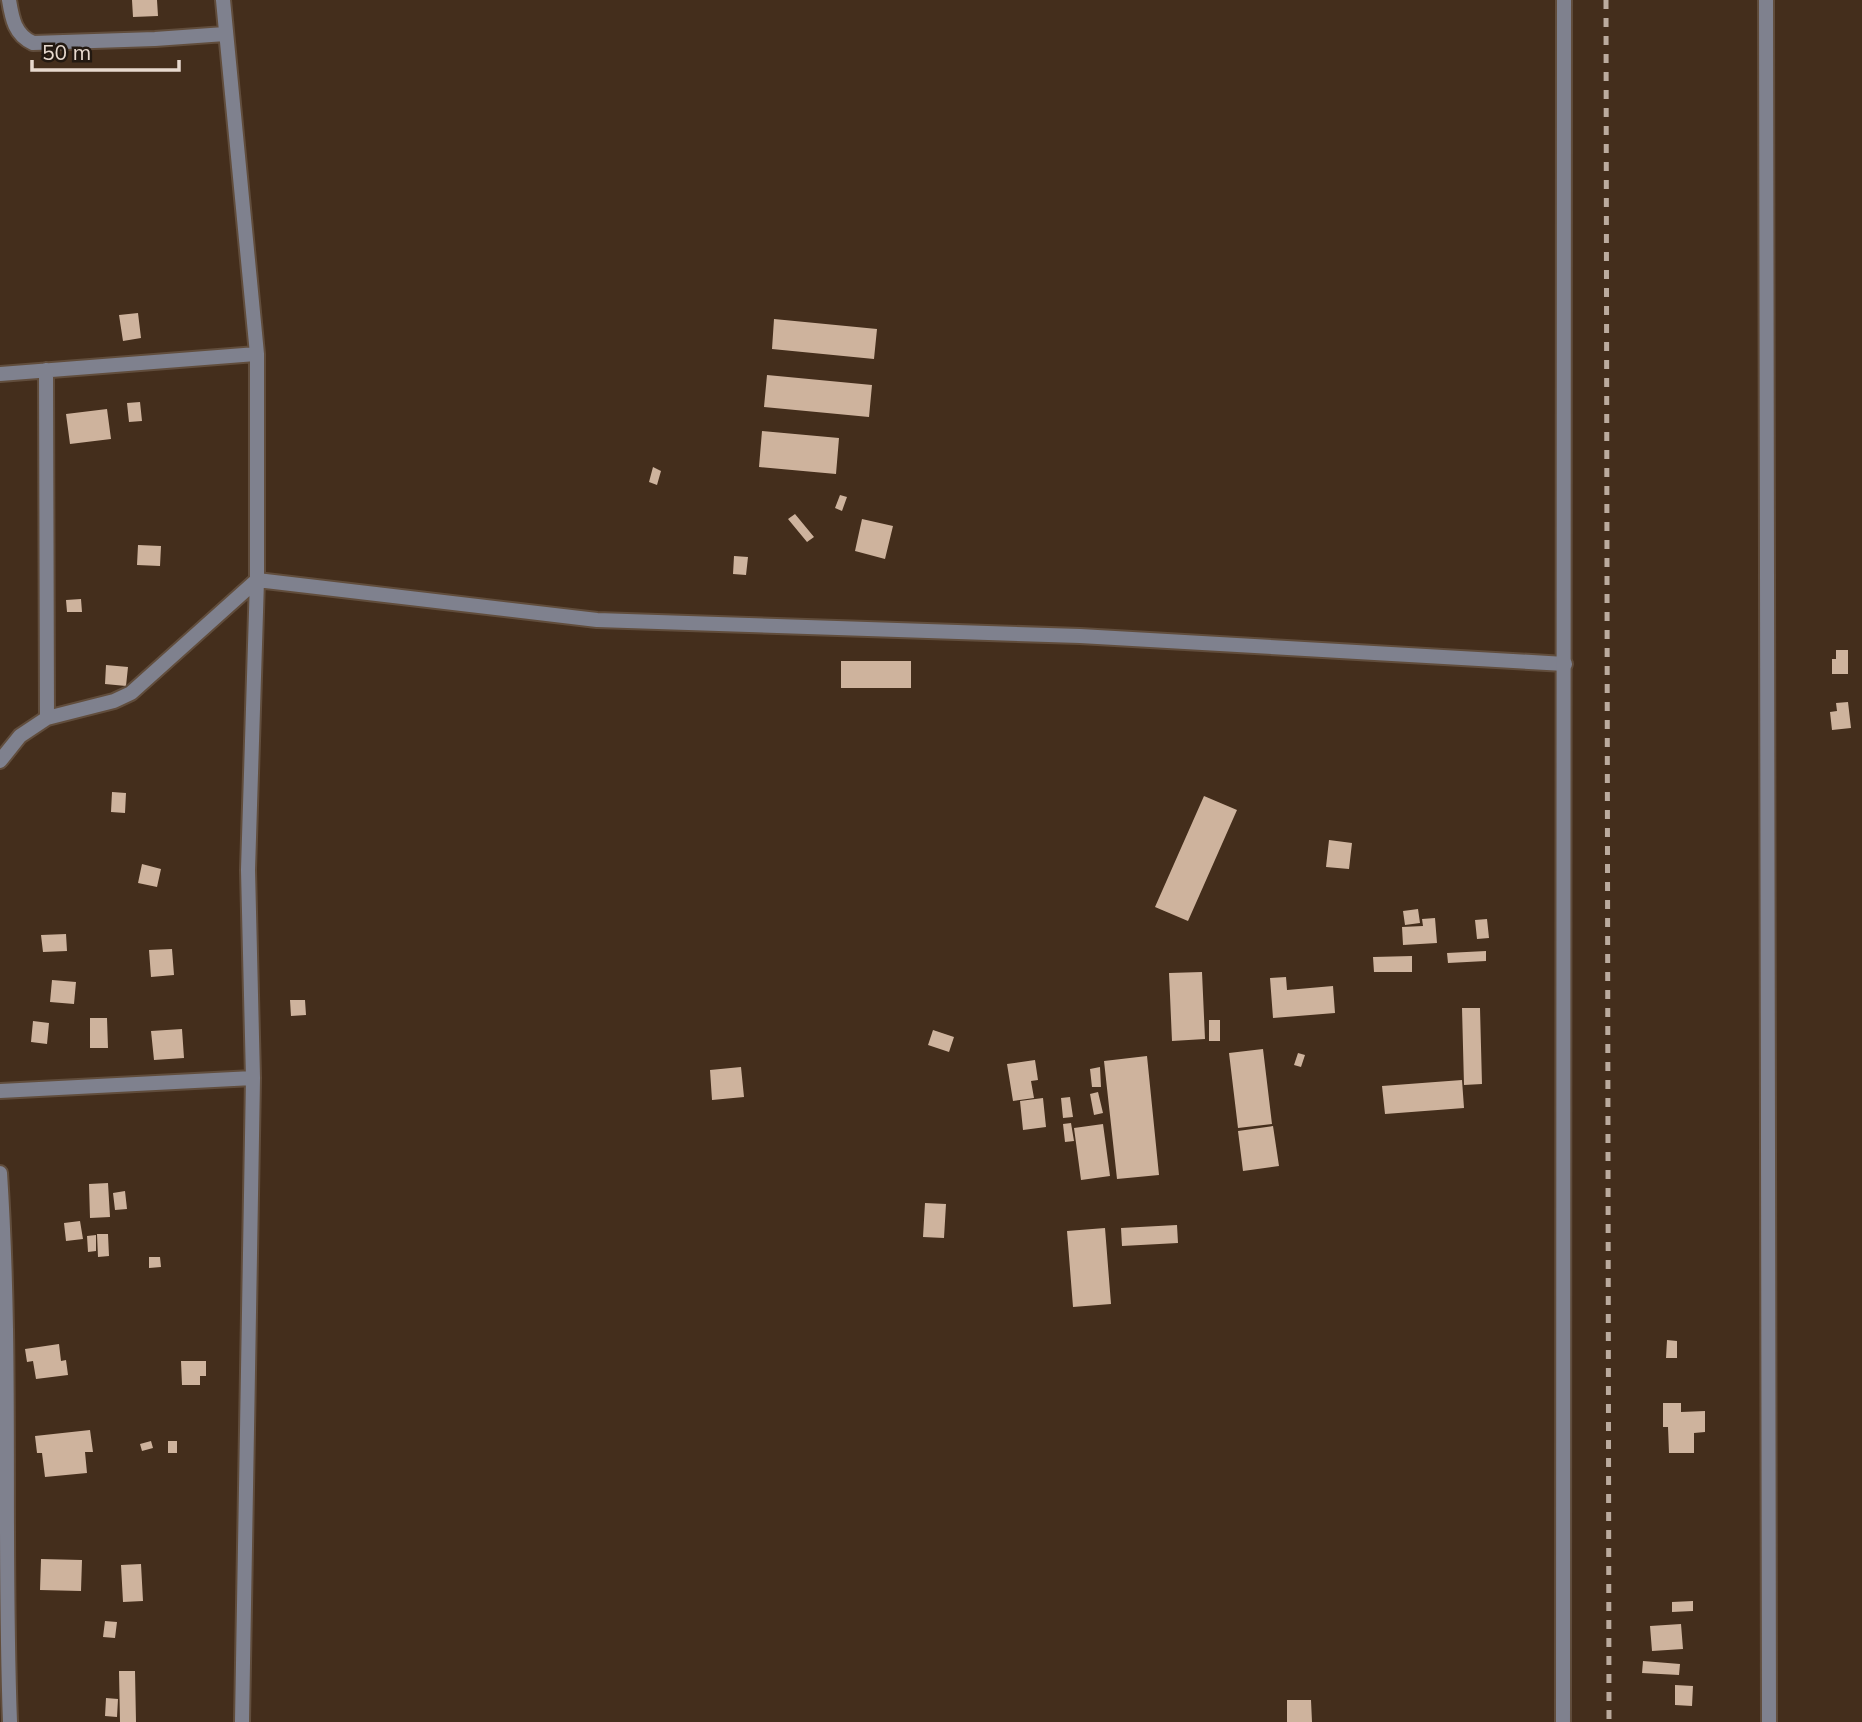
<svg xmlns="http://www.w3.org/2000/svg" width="1862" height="1722" viewBox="0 0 1862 1722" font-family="Mulish,sans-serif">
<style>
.building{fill:#ceb39d}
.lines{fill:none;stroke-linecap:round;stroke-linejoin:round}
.minor-casing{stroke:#614d3c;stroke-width:18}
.tertiary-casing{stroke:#614d3c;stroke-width:18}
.minor{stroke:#7f818e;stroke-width:14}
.tertiary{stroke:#7f818e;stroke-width:14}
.rail{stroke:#bbab9e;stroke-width:5;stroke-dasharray:9 9;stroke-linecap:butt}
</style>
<rect width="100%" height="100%" fill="#442e1c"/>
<!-- building -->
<path class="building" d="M132,0H157L158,16L133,17Z
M138,313L141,338L123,341L119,315Z
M774,319L877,329L874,359L772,349Z
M767,375L872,385L869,417L764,407Z
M140,402L142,421L129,422L127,403Z
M107,409L111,439L70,444L66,414Z
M762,431L839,438L836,474L759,467Z
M653,467L661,471L657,485L649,482Z
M840,495L847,497L842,511L835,508Z
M795,514L814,537L807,542L788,519Z
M862,519L893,526L885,559L855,551Z
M138,545L161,546L160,566L137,565Z
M734,556L748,557L746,575L733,574Z
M81,599L82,612H67L66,600Z
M1836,650H1848V674H1832V659H1836Z
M841,661H911V688H841Z
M106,665L128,667L126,686L105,684Z
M1848,702L1851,728L1832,730L1830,712L1837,711L1836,703Z
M112,792L126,793L125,813L111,812Z
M1204,796L1237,810L1188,921L1155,907Z
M1329,840L1352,843L1349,869L1326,867Z
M142,864L161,869L157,887L138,883Z
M1418,909L1420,923L1405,925L1403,911Z
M1435,918L1437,943L1403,945L1402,927L1423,926L1422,919Z
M1487,919L1489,938L1477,939L1475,920Z
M66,934L67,951L43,952L41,935Z
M172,949L174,975L151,977L149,950Z
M1486,951V961L1448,963L1447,953Z
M1412,956V972H1374L1373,957Z
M1202,972L1205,1039L1172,1041L1169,973Z
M1286,977L1287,990L1333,986L1335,1013L1273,1018L1270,978Z
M52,980L76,982L74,1004L50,1002Z
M290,1000H305L306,1015L291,1016Z
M1462,1008H1480L1482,1084L1464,1085Z
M90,1018H107L108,1048H90Z
M1209,1020H1220V1041H1209Z
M33,1021L49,1023L47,1044L31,1042Z
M182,1029L184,1058L154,1060L151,1031Z
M933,1030L954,1037L949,1052L928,1045Z
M1263,1049L1272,1124L1238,1128L1229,1053Z
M1298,1053L1305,1055L1301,1067L1294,1065Z
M1147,1056L1159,1175L1117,1179L1104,1061Z
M1035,1060L1038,1080L1031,1081L1034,1098L1013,1101L1007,1064Z
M741,1067L744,1097L712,1100L710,1070Z
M1100,1067L1101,1087H1092L1090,1069Z
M1462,1080L1464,1108L1385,1114L1382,1086Z
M1098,1092L1103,1113L1094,1115L1090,1094Z
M1070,1097L1073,1117L1063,1118L1061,1098Z
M1043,1098L1046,1127L1023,1130L1020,1101Z
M1071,1123L1074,1141L1065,1142L1063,1124Z
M1103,1124L1110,1176L1081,1180L1074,1128Z
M1273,1126L1279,1166L1243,1171L1238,1131Z
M108,1183L110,1217L90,1218L89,1184Z
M125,1191L127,1209L115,1210L113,1193Z
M925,1203L946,1204L944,1238L923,1237Z
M80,1221L83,1239L66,1241L64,1223Z
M1177,1225L1178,1243L1122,1246L1121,1228Z
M1105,1228L1111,1304L1073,1307L1067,1231Z
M97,1234H108L109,1256L98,1257Z
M96,1235V1251L88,1252L87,1236Z
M149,1257H160L161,1267L149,1268Z
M1667,1340L1677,1341V1358H1666Z
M59,1344L61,1361L66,1360L68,1375L36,1379L33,1361L27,1362L25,1349Z
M181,1361H206V1376H200V1385H182Z
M1663,1403H1681V1412L1705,1411V1432L1694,1433V1453H1669L1668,1427H1663Z
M90,1430L93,1452H85L87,1473L45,1477L42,1453H37L35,1436Z
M151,1441L153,1448L142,1451L140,1444Z
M168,1441H177V1453H168Z
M41,1559L82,1560L81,1591L40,1590Z
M141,1564L143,1601L123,1602L121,1565Z
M1693,1601V1611L1672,1612V1602Z
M105,1621L117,1622L115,1638L103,1637Z
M1681,1624L1683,1649L1652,1651L1650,1626Z
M1643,1661L1680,1664L1679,1675L1642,1673Z
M119,1671H135L136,1722H120Z
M1675,1685L1693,1686L1692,1706L1675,1705Z
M106,1698L118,1699L117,1717L105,1716Z
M1287,1700H1311L1312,1722H1287Z"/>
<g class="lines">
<defs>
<path id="minor" d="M9,0C12,19 15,35 33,43L155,39L225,34
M223,0L257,354V580L248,870L253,1078L242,1722
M1766,0L1769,1722
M46,370L47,718
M0,374L257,354
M0,761L20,736L47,718L114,701L131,693L257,580L597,620L1080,636L1565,664
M0,1091L253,1078
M0,1173C12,1356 3,1539 10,1722"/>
<path id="tertiary" d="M1563,1722L1564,0"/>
</defs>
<!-- minor casing -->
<use href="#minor" class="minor-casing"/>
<!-- tertiary casing -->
<use href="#tertiary" class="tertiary-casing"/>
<!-- minor -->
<use href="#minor" class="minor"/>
<!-- tertiary -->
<use href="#tertiary" class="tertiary"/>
<!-- rail -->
<path class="rail" d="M1606,0L1609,1722"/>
</g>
<!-- scale -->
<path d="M32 60v10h147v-10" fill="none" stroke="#e7d9ce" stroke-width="3.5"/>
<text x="42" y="60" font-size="21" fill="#e7d9ce" stroke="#231911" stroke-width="5" paint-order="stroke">50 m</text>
</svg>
